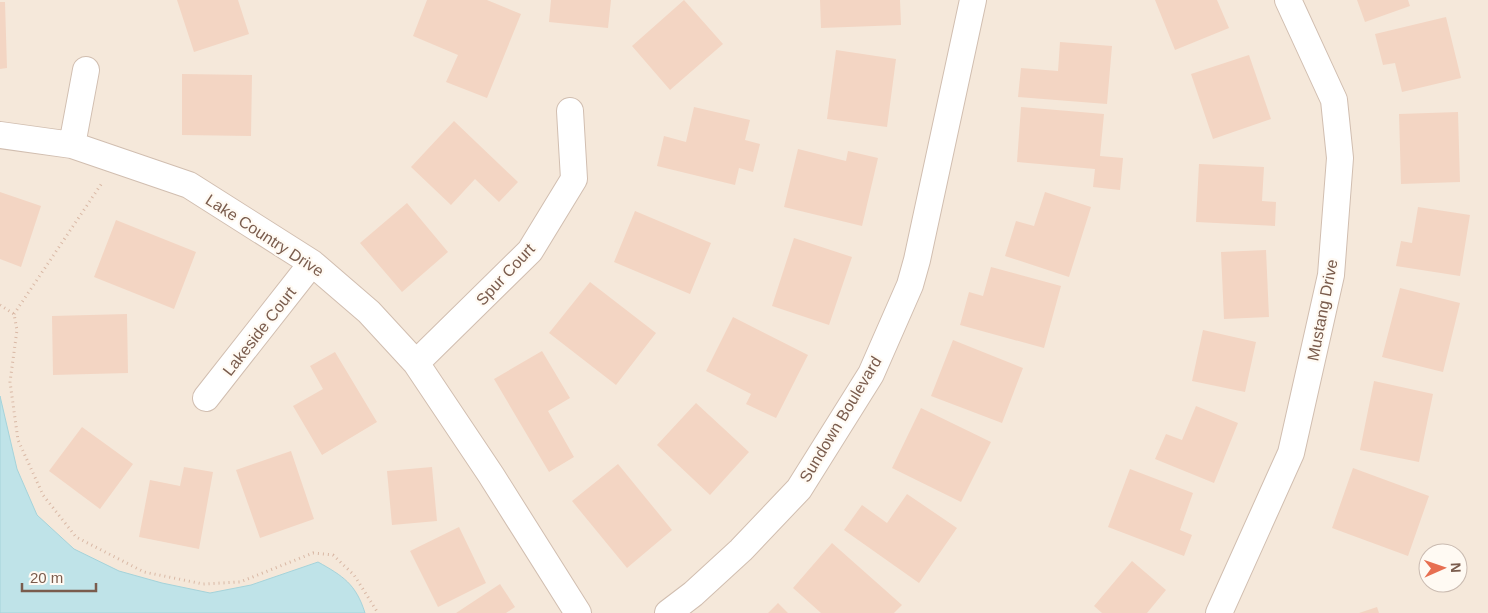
<svg xmlns="http://www.w3.org/2000/svg" width="1488" height="613" viewBox="0 0 1488 613" font-family="Arial,sans-serif">
<style>
.residential{fill:#f5e8da;fill-rule:evenodd}
.water{fill:#bfe3e8;stroke:#a5d3da}
.building{fill:#f3d5c3}
.lines{fill:none;stroke-linecap:round;stroke-linejoin:round}
.minor-casing{stroke:#d1beb0;stroke-width:28}
.path{stroke:#d9b8a5;stroke-width:3;stroke-dasharray:1 4;stroke-linecap:butt}
.minor{stroke:#fff;stroke-width:26}
.labels{text-anchor:middle;stroke-width:4.5;stroke-linejoin:round;paint-order:stroke}
.street-label{font-size:16px;fill:#7a5c4d;stroke:#fffaf3}
</style>
<rect width="100%" height="100%" fill="#fdf6ec"/>
<!-- residential -->
<path class="residential" d="M0,0H1488V613H0ZM1428,553H1458V583H1428Z"/>
<!-- water -->
<path class="water" d="M0,396L17,469L37,515L74,549L119,571L162,583L210,593L251,585L318,562C343,576 356,584 365,613H0Z"/>
<!-- building -->
<path class="building" d="M177,0H238L249,34L194,52Z
M427,0H487L521,14L487,98L446,82L458,55L413,36Z
M551,0H611L608,28L549,22Z
M684,0L723,44L670,90L632,46Z
M820,0H900L901,25L821,28Z
M1155,0H1217L1229,28L1175,50Z
M1357,0H1408L1410,6L1365,22Z
M0,2H5L7,68L0,69Z
M1446,17L1461,78L1402,92L1395,63L1383,65L1375,34Z
M1060,42L1112,46L1107,104L1018,97L1021,68L1058,71Z
M836,50L896,59L887,127L827,119Z
M1249,55L1271,119L1213,139L1191,74Z
M182,74L252,75L251,136L182,135Z
M694,107L750,120L745,140L760,144L753,172L739,168L735,185L657,166L664,136L686,142Z
M1021,107L1104,114L1100,156L1123,158L1120,190L1093,187L1095,169L1017,162Z
M1458,112L1460,182L1401,184L1399,114Z
M454,121L518,182L499,202L475,179L451,205L411,167Z
M798,149L846,161L848,151L878,158L862,226L784,207Z
M1199,164L1264,167L1262,201L1276,202L1275,226L1196,222Z
M0,192L41,206L21,267L0,259Z
M1045,192L1091,207L1069,277L1005,256L1016,221L1034,226Z
M407,203L448,252L402,292L360,243Z
M1418,207L1470,215L1460,276L1396,266L1401,241L1412,243Z
M635,211L711,243L690,294L614,262Z
M116,220L196,252L174,309L94,277Z
M794,238L852,257L829,325L772,306Z
M1266,250L1269,317L1224,319L1221,252Z
M991,267L1061,286L1044,348L960,325L969,292L983,296Z
M590,282L656,333L616,385L549,333Z
M1400,288L1460,303L1443,372L1382,357Z
M127,314L128,373L53,375L52,316Z
M733,317L808,355L776,418L746,404L751,394L706,371Z
M1203,330L1256,342L1245,392L1192,381Z
M953,340L1023,368L1002,423L931,396Z
M542,351L570,398L548,411L574,457L549,472L494,379Z
M335,352L377,422L322,455L293,406L323,389L310,366Z
M1374,381L1433,394L1419,462L1360,450Z
M696,403L749,452L710,495L657,445Z
M1196,406L1238,423L1214,483L1155,459L1166,434L1182,440Z
M921,408L991,442L961,502L892,468Z
M82,427L133,464L100,509L49,471Z
M291,451L314,519L260,538L236,470Z
M618,464L672,530L627,568L572,501Z
M184,467L213,472L199,549L139,537L150,480L180,486Z
M432,467L437,521L392,525L387,471Z
M1353,468L1429,496L1408,556L1332,528Z
M1130,469L1193,493L1180,530L1192,535L1184,556L1108,527Z
M907,494L957,528L919,583L844,530L862,505L887,523Z
M459,527L486,583L438,607L410,551Z
M832,543L902,605L894,613H821L793,588Z
M1132,561L1166,590L1147,613H1102L1094,606Z
M500,584L515,607L506,613H456Z
M778,603L788,613H768Z
M1377,607L1379,613H1359Z"/>
<g class="lines">
<defs>
<path id="minor" d="M0,135L72,145L189,185L312,263L369,312L416,363L491,475L578,613
M72,145L86,70
M416,363L530,251L574,179L570,111
M206,398L312,263
M668,613L693,594L741,550L799,489L871,374L910,285L917,260L973,0
M1219,613L1291,453L1331,275L1340,158L1334,100L1288,0"/>
</defs>
<!-- minor casing -->
<use href="#minor" class="minor-casing"/>
<!-- path -->
<path class="path" d="M0,305L14,314L17,330L10,382L18,440L43,495L76,537L144,572L203,584L240,582L313,553L333,555L354,575L378,613
M14,314L102,183"/>
<!-- minor -->
<use href="#minor" class="minor"/>
</g>
<g class="labels">
<!-- street labels -->
<g class="street-label">
<text transform="translate(265 235) rotate(33)" y="6">Lake Country Drive</text>
<text transform="translate(505 274) rotate(-47)" y="6">Spur Court</text>
<text transform="translate(1322 310) rotate(-79)" y="6">Mustang Drive</text>
<text transform="translate(259 331) rotate(-52)" y="6">Lakeside Court</text>
<text transform="translate(840 419) rotate(-59)" y="6">Sundown Boulevard</text>
</g>
</g>
<!-- north arrow -->
<g transform="translate(1443 568) rotate(88)"><circle r="24" fill="#fffaf3" stroke="#cabbb1"/>
<path d="M0-4L9 19L0 12L-9 19Z" fill="#e76f51"/>
<text y="-8" font-size="14" font-weight="bold" text-anchor="middle" fill="#7a5c4d">N</text>
</g>
<!-- scale -->
<path d="M22 583v8h74v-8" fill="none" stroke="#7a5c4d" stroke-width="2.5"/>
<text x="30" y="583" font-size="15" fill="#7a5c4d" stroke="#fffaf3" stroke-width="4" paint-order="stroke">20 m</text>
</svg>
